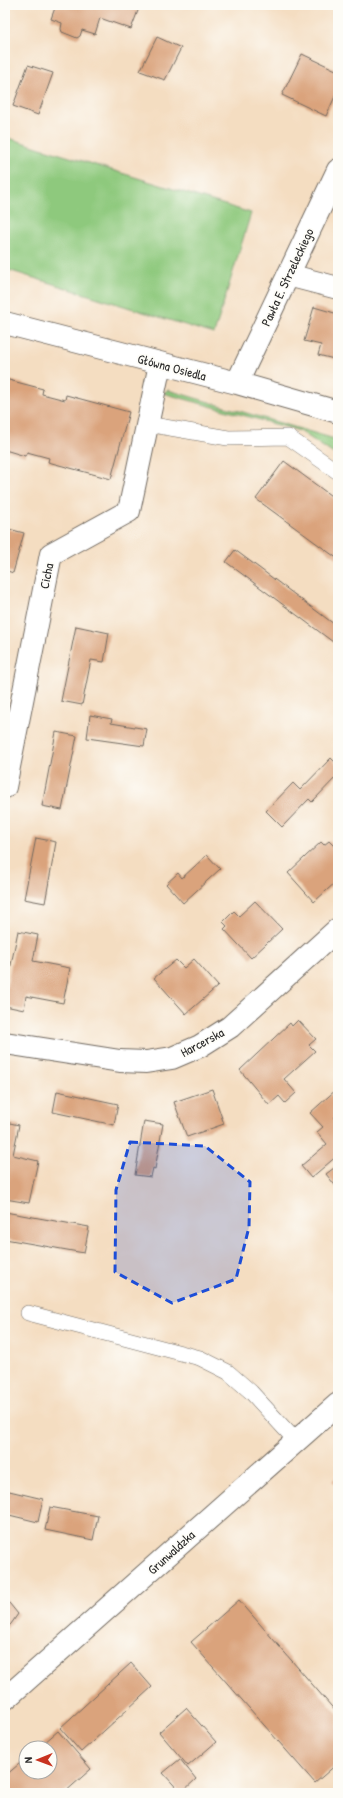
<svg xmlns="http://www.w3.org/2000/svg" width="343" height="1798" viewBox="0 0 343 1798" font-family="'Patrick Hand',sans-serif">
<style>
.green{fill:#8ec97d;stroke:#5c7a54}
.building{fill:#daa37c}
.lines{fill:none;stroke-linecap:round;stroke-linejoin:round}
.service-casing{stroke:#716960;stroke-width:16}
.minor-casing{stroke:#716960;stroke-width:24}
.service{stroke:#fff;stroke-width:15}
.minor{stroke:#fff;stroke-width:22}
.marked{fill:#1d4ed8;fill-opacity:0.2;stroke:#1d4ed8;stroke-width:3;stroke-dasharray:8 5;stroke-linejoin:round}
.labels{text-anchor:middle;stroke-width:3.5;stroke-linejoin:round;paint-order:stroke}
.street-label{font-size:13px;fill:#2b2b2b;stroke:#fdfcf7}
</style>
<rect width="100%" height="100%" fill="#fdfcf7"/>
<filter id="ink" filterUnits="userSpaceOnUse"><feTurbulence type="fractalNoise" baseFrequency=".025" numOctaves="2"/><feDisplacementMap in="SourceGraphic" scale="8" xChannelSelector="R" yChannelSelector="G"/><feConvolveMatrix kernelMatrix="1 2 1 2 8 2 1 2 1" color-interpolation-filters="sRGB"/></filter>
<filter id="wash" filterUnits="userSpaceOnUse"><feTurbulence type="fractalNoise" baseFrequency=".012" numOctaves="4" result="noise"/><feDisplacementMap in="SourceGraphic" scale="16" xChannelSelector="R" yChannelSelector="G"/><feGaussianBlur stdDeviation="0.9" result="paint"/><feColorMatrix in="noise" values="0 0 0 0 0 0 0 0 0 0 0 0 0 0 0 0 0 1.4 0 .05"/><feComposite in="paint" operator="in"/></filter>
<g filter="url(#wash)">
<rect width="100%" height="100%" fill="#f4ddc1"/>
<!-- green -->
<path class="green" d="M5,137L251,213L214,334L5,269Z
M168,390L338,440V457L300,431L163,393Z"/>
<g id="blocks">
<!-- building -->
<path class="building" d="M56,5H132L139,8L131,29L100,18L95,34L82,30L80,36L77,38L62,32L61,29L62,23L51,19Z
M157,37L181,48L165,80L140,71Z
M302,54L338,71V90L326,116L282,95Z
M28,65L53,73L38,115L13,106Z
M314,307L338,314V360L318,355L321,345L304,341Z
M5,379L43,389L42,394L65,400L66,395L129,412L111,479L48,462L49,458L27,452L25,456L5,450Z
M284,461L338,501V559L256,499Z
M5,528L24,533L13,573L5,570Z
M235,550L338,627V636L333,642L226,562Z
M76,626L109,633L104,662L91,660L82,705L61,701Z
M90,715L112,719L111,723L147,729L144,746L87,738Z
M56,732L77,736L62,810L42,806Z
M331,758L338,765V775L312,802L309,799L282,827L266,811L293,783L300,790Z
M36,838L56,842L45,903L24,899Z
M329,841L338,850V880L314,902L288,873L321,842L324,845Z
M207,855L220,869L183,903L166,884L178,873L182,878Z
M255,901L282,929L251,958L224,929L227,926L223,922L234,911L239,916Z
M18,931L38,935L33,961L70,968L63,1003L26,996L24,1010L5,1006V994Z
M194,959L218,986L186,1014L154,978L176,960L184,968Z
M298,1020L316,1039L309,1045L315,1051L284,1079L296,1093L285,1103L279,1096L269,1105L240,1070L290,1023L292,1026Z
M338,1088V1114L334,1118L338,1122V1155L311,1178L301,1166L327,1144L317,1132L323,1127L310,1113Z
M212,1089L224,1124L187,1137L174,1102Z
M57,1091L118,1104L114,1125L53,1112Z
M144,1121L163,1124L155,1169L153,1168L151,1177L135,1175Z
M5,1122L19,1125L13,1155L38,1161L29,1203L5,1199Z
M338,1165V1189L326,1174Z
M5,1212L89,1227L84,1253L5,1239Z
M338,1475V1488L332,1481Z
M5,1490L43,1499L38,1522L5,1514Z
M50,1507L98,1516L93,1540L45,1530Z
M5,1598L18,1614L11,1624L5,1630Z
M239,1600L338,1714V1763L315,1783L191,1642Z
M131,1663L152,1687L81,1752L60,1728Z
M186,1708L216,1742L188,1766L159,1732Z
M58,1731L91,1769L64,1793H5V1776L26,1758V1772H50V1748H38Z
M180,1759L196,1779L181,1793L163,1773Z"/>
</g>
</g>
<g filter="url(#ink)">
<use href="#blocks" fill-opacity="0" stroke="#716960" stroke-width="1"/>
<g class="lines">
<defs>
<path id="service" d="M147,424L228,438L288,437L338,472
M28,1313L200,1358L228,1372L251,1392L296,1441"/>
<path id="minor" d="M288,275L338,288
M5,323L237,383L338,412
M237,383L338,170
M5,787L51,554L129,511L160,364
M5,1043L120,1061L146,1062L172,1058L200,1046L230,1027L338,929
M5,1699L338,1404"/>
</defs>
<!-- service casing -->
<use href="#service" class="service-casing"/>
<!-- minor casing -->
<use href="#minor" class="minor-casing"/>
<!-- service -->
<use href="#service" class="service"/>
<!-- minor -->
<use href="#minor" class="minor"/>
</g>
</g>
<!-- marked area -->
<path class="marked" d="M130,1142L205,1146L250,1182L249,1227L236,1279L172,1303L115,1272L116,1190Z"/>
<g class="labels">
<!-- street labels -->
<g class="street-label">
<text transform="translate(287 277) rotate(-65)" y="5">Pawła E. Strzeleckiego</text>
<text transform="translate(172 367) rotate(15)" y="5">Główna Osiedla</text>
<text transform="translate(46 576) rotate(-79)" y="5">Cicha</text>
<text transform="translate(202 1042) rotate(-28)" y="5">Harcerska</text>
<text transform="translate(171 1552) rotate(-42)" y="5">Grunwaldzka</text>
</g>
</g>
<!-- margin -->
<rect width="343" height="1798" fill="none" stroke="#fdfcf7" stroke-width="20"/>
<!-- north arrow -->
<g transform="translate(38 1760) rotate(269)"><circle r="19" fill="#fdfcf7" stroke="#a9a8a5"/>
<path d="M0-3L7 15L0 10L-7 15Z" fill="#c8321e"/>
<text y="-6" font-size="11" font-weight="bold" text-anchor="middle" fill="#2b2b2b">N</text>
</g>
</svg>
